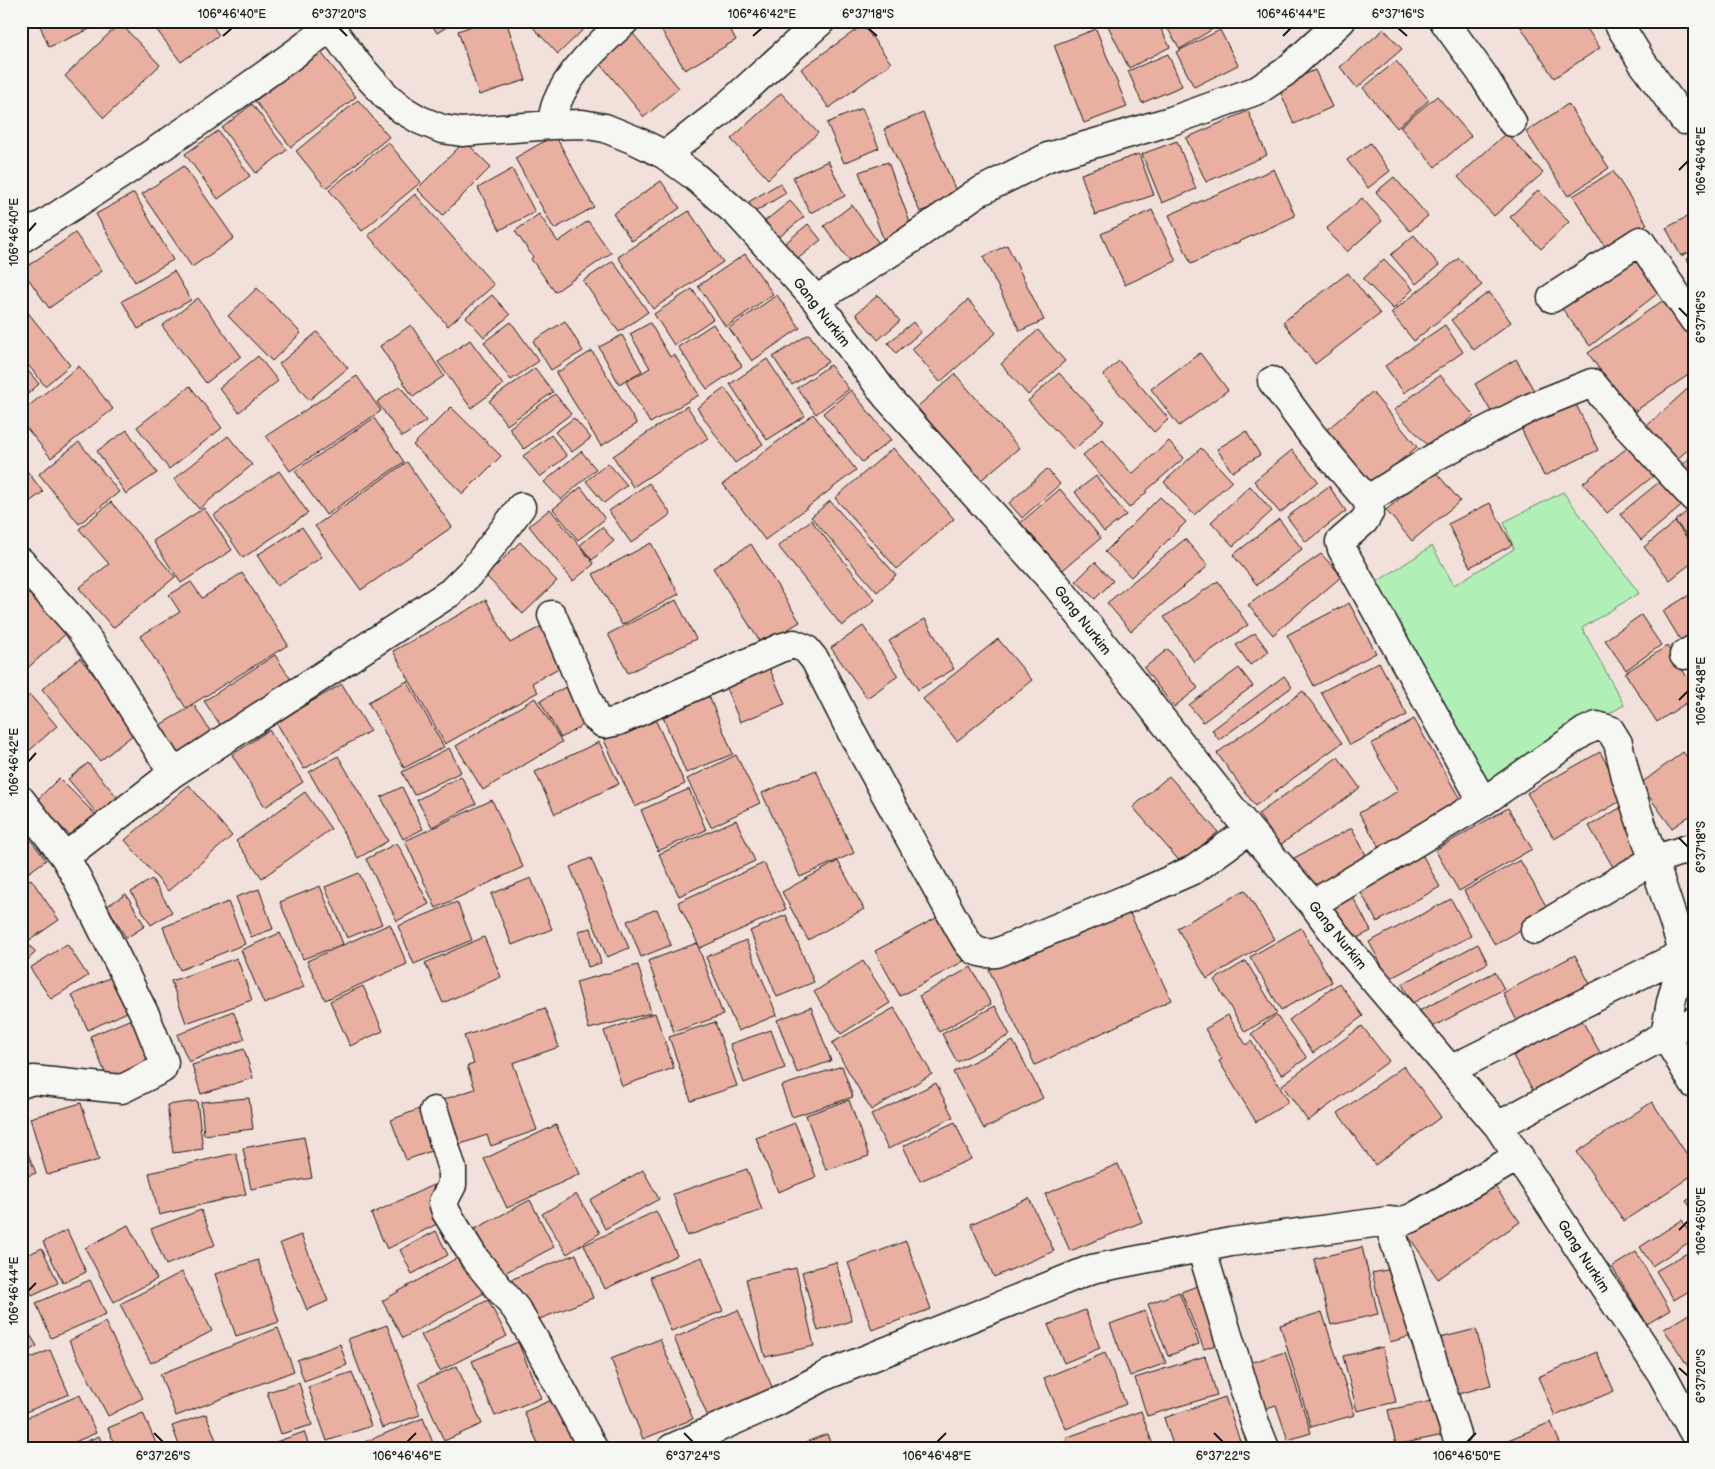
<svg xmlns="http://www.w3.org/2000/svg" width="1715" height="1469" viewBox="0 0 1715 1469" font-family="'Balsamiq Sans',sans-serif">
<style>
.green{fill:#b0f0b7;stroke:#66866a}
.building{fill:#e9b0a1;stroke:#1c1c1c}
.lines{fill:none;stroke-linecap:round;stroke-linejoin:round}
.street-casing{stroke:#1c1c1c;stroke-width:31}
.street{stroke:#f6f6f2;stroke-width:28}
.ticks{fill:none;stroke:#1c1c1c;stroke-width:2}
.labels{text-anchor:middle;stroke-width:4;stroke-linejoin:round;paint-order:stroke}
.street-label{font-size:14px;fill:#1c1c1c;stroke:#f6f6f2}
.neatline{fill:none;stroke:#1c1c1c;stroke-width:2}
.ticks-label{font-size:12px;text-anchor:middle;fill:#1c1c1c}
</style>
<rect width="100%" height="100%" fill="#f2e1da"/>
<filter id="ink" filterUnits="userSpaceOnUse"><feTurbulence type="fractalNoise" baseFrequency=".02" numOctaves="2"/><feDisplacementMap in="SourceGraphic" scale="10" xChannelSelector="R" yChannelSelector="G"/><feConvolveMatrix kernelMatrix="1 2 1 2 8 2 1 2 1" color-interpolation-filters="sRGB"/></filter>
<g filter="url(#ink)">
<!-- green -->
<path class="green" d="M1563,492L1639,593L1582,628L1624,705L1474,792L1357,595L1432,546L1454,585L1514,549L1504,522Z"/>
<!-- building -->
<path class="building" d="M38,21H98L99,25L49,47Z
M150,21H209L219,35L181,62Z
M430,21H456L437,33Z
M486,21H506L526,80L479,95L458,31Z
M527,21H592L558,54Z
M656,21H726L736,40L685,70Z
M1108,21H1157L1170,47L1129,68L1106,22Z
M1163,21H1219L1221,24L1180,49Z
M1517,21H1582L1600,48L1554,78Z
M120,23L160,65L104,118L65,76Z
M863,25L891,63L829,108L801,69Z
M629,29L679,88L644,117L595,57Z
M1096,29L1127,107L1084,123L1054,45Z
M1384,29L1402,49L1357,88L1340,67Z
M1220,30L1238,65L1194,87L1176,52Z
M320,51L356,97L291,147L255,101Z
M1168,54L1182,86L1142,103L1128,71Z
M1396,61L1429,100L1397,128L1363,88Z
M1315,70L1332,107L1294,124L1278,86Z
M781,93L818,133L768,179L731,139Z
M1437,96L1471,136L1435,167L1400,127Z
M358,100L389,137L326,188L296,151Z
M252,104L287,150L256,173L222,128Z
M1568,104L1609,168L1568,196L1526,132Z
M862,108L879,148L844,163L827,123Z
M1248,111L1267,155L1206,182L1186,138Z
M923,113L958,196L920,212L884,129Z
M218,131L250,176L218,199L185,154Z
M1506,133L1543,173L1494,216L1458,177Z
M555,135L594,207L554,229L515,158Z
M465,141L491,167L443,215L417,189Z
M1177,141L1196,189L1162,203L1142,154Z
M388,142L421,182L362,231L329,190Z
M1370,143L1390,171L1368,188L1347,160Z
M1139,154L1154,195L1095,215L1081,174Z
M828,161L845,196L810,213L793,177Z
M888,162L913,231L884,241L859,172Z
M184,166L234,238L192,267L142,194Z
M512,169L535,212L500,230L478,188Z
M1274,169L1295,216L1191,264L1169,215Z
M1613,171L1647,224L1607,250L1573,196Z
M1394,177L1428,216L1410,231L1376,192Z
M661,181L680,208L632,241L613,214Z
M780,183L786,193L753,213L747,203Z
M1538,190L1569,222L1541,249L1510,217Z
M134,193L173,260L135,282L96,214Z
M415,194L494,285L448,326L368,235Z
M1362,198L1382,221L1347,252L1326,229Z
M790,201L804,217L778,238L765,221Z
M852,205L882,248L854,268L824,226Z
M1152,210L1176,261L1125,285L1101,234Z
M689,211L723,262L653,309L618,257Z
M1694,213V250L1681,256L1666,228Z
M539,214L558,242L588,221L611,253L555,292L531,259L533,257L515,231Z
M808,224L821,240L795,261L783,245Z
M75,233L102,271L49,308L22,270Z
M1414,235L1439,265L1416,284L1391,255Z
M1007,245L1044,320L1020,331L983,257Z
M1632,251L1662,290L1590,346L1560,306Z
M745,254L773,294L726,327L698,286Z
M1694,255V271L1687,259Z
M1459,258L1482,285L1414,341L1391,313Z
M1384,259L1413,289L1393,309L1363,279Z
M613,261L648,312L619,332L583,281Z
M174,271L191,300L138,329L122,301Z
M1348,273L1380,314L1315,364L1283,322Z
M257,288L301,333L272,361L228,316Z
M692,289L713,319L674,345L654,314Z
M1489,292L1511,322L1474,350L1451,320Z
M492,295L510,315L484,337L466,317Z
M777,295L800,328L752,361L729,328Z
M878,295L900,321L878,340L856,314Z
M1668,297L1694,334V371L1631,414L1588,353Z
M198,298L241,356L206,383L162,326Z
M968,300L996,333L940,382L912,349Z
M21,304L70,365L45,386L21,356Z
M565,321L583,351L551,370L533,341Z
M511,322L539,361L511,380L484,342Z
M913,322L921,332L896,353L888,343Z
M650,323L670,357L674,354L699,395L650,423L626,382L650,368L630,334Z
M713,324L742,366L707,389L678,347Z
M411,325L444,376L413,397L380,346Z
M1445,325L1463,352L1404,393L1385,366Z
M1038,330L1065,361L1028,395L1001,364Z
M317,332L348,368L309,400L279,364Z
M809,334L828,362L792,385L773,357Z
M622,335L642,371L619,384L599,347Z
M470,340L503,385L471,408L438,362Z
M592,351L637,424L601,446L556,373Z
M1200,353L1228,390L1179,426L1151,389Z
M258,356L278,381L239,412L219,388Z
M767,359L805,416L767,440L730,384Z
M1516,359L1537,396L1496,420L1475,384Z
M1119,361L1169,419L1154,432L1103,375Z
M21,362L39,384L21,400Z
M830,365L849,389L816,414L797,388Z
M79,366L113,409L51,458L21,421V412Z
M535,368L553,392L507,425L489,401Z
M1059,373L1104,421L1074,450L1028,401Z
M955,374L1019,448L980,481L917,407Z
M1440,375L1474,416L1433,451L1394,410Z
M357,376L381,411L290,471L266,436Z
M1694,383V444L1672,464L1641,431Z
M190,386L222,428L169,469L137,427Z
M400,386L426,421L402,437L377,402Z
M725,388L763,444L735,463L697,408Z
M851,390L891,440L862,462L823,413Z
M1372,392L1417,447L1369,486L1324,432Z
M555,394L571,414L524,449L509,428Z
M1573,398L1598,450L1544,476L1519,424Z
M687,406L708,438L633,487L613,456Z
M451,407L501,456L463,494L413,445Z
M813,414L856,470L765,540L723,484Z
M374,418L404,462L326,515L295,471Z
M574,418L591,438L572,452L555,432Z
M127,430L157,473L126,494L97,451Z
M1246,431L1260,455L1232,472L1217,449Z
M551,435L567,456L540,477L523,456Z
M228,436L252,465L199,509L174,479Z
M1102,439L1132,474L1169,441L1184,458L1146,491L1147,492L1129,508L1083,455Z
M79,442L119,492L79,524L39,474Z
M1632,444L1656,474L1607,513L1583,483Z
M893,448L954,519L897,569L835,498Z
M1201,448L1232,481L1194,515L1164,482Z
M1292,450L1318,481L1280,513L1254,481Z
M581,451L596,469L561,500L544,482Z
M1694,454V480L1681,466Z
M407,462L452,527L361,590L315,526Z
M21,463L43,492L21,508Z
M608,463L627,485L604,503L586,481Z
M1047,469L1060,484L1022,518L1009,503Z
M1434,470L1460,501L1412,541L1386,510Z
M279,471L308,513L243,558L214,515Z
M1096,476L1126,515L1104,532L1075,492Z
M1664,478L1685,503L1641,540L1620,514Z
M649,483L671,514L631,543L609,511Z
M1250,486L1272,511L1233,546L1211,522Z
M1329,486L1346,511L1306,542L1287,517Z
M581,487L605,519L578,540L553,509Z
M1060,489L1101,538L1059,573L1018,525Z
M1160,497L1186,522L1131,577L1105,552Z
M830,501L896,575L877,592L811,517Z
M111,502L175,577L113,628L79,588L109,564L79,529Z
M1490,503L1512,545L1470,567L1448,524Z
M204,508L232,550L181,583L153,541Z
M1691,508L1694,511V544L1675,521Z
M550,509L594,564L573,581L529,526Z
M1279,519L1302,549L1257,585L1233,555Z
M811,520L875,600L842,626L778,546Z
M1675,522L1694,547V561L1670,580L1644,547Z
M302,527L322,557L277,586L257,555Z
M602,527L614,541L592,560L580,545Z
M1185,539L1208,566L1131,631L1107,603Z
M520,542L557,581L523,614L486,576Z
M651,543L679,594L622,625L593,574Z
M751,544L800,622L762,645L713,568Z
M1321,554L1342,576L1273,635L1248,605Z
M1095,562L1113,581L1095,599L1076,581Z
M242,573L288,645L186,708L140,636L180,612L169,595L191,582L202,598Z
M21,576L70,630L21,674Z
M1218,581L1248,625L1194,662L1164,617Z
M1694,592V633L1681,641L1663,611Z
M486,600L510,643L542,626L564,665L532,683L538,692L445,744L393,651Z
M676,600L696,639L628,673L608,634Z
M1349,603L1376,653L1314,686L1287,635Z
M1641,615L1661,645L1626,670L1605,640Z
M925,619L954,669L918,690L889,641Z
M863,626L898,676L867,698L831,648Z
M1255,633L1269,652L1250,665L1236,645Z
M998,639L1032,680L957,741L923,699Z
M1667,646L1694,688V698L1657,722L1625,673Z
M1168,649L1198,688L1174,707L1144,668Z
M275,655L295,686L225,732L204,701Z
M80,658L139,730L100,761L42,689Z
M1379,662L1407,715L1350,745L1321,692Z
M768,665L785,704L740,722L724,683Z
M1239,668L1253,686L1203,722L1189,705Z
M1284,676L1292,687L1219,740L1212,730Z
M407,681L444,747L404,768L368,702Z
M342,684L370,731L304,769L276,722Z
M571,684L591,720L561,738L540,701Z
M1303,691L1342,743L1255,806L1217,753Z
M708,694L733,754L686,773L661,712Z
M30,695L57,726L21,758V703Z
M535,698L562,742L483,790L456,746Z
M194,705L215,739L179,760L158,726Z
M654,717L685,784L635,807L604,740Z
M1414,719L1464,806L1382,852L1359,813L1398,791L1371,744Z
M269,730L303,782L265,807L232,755Z
M599,742L619,784L555,814L535,772Z
M449,748L461,772L414,795L402,772Z
M1600,752L1626,798L1554,839L1527,793Z
M1683,752L1694,767V813L1672,828L1640,784Z
M736,755L760,803L711,827L687,779Z
M338,756L388,841L358,858L309,772Z
M1338,757L1360,788L1280,845L1258,814Z
M88,763L125,806L105,823L68,779Z
M816,770L854,853L800,877L762,793Z
M461,776L476,804L432,827L417,800Z
M1169,776L1218,832L1181,863L1133,807Z
M59,778L98,817L74,840L36,801Z
M189,785L232,836L168,891L125,840Z
M402,787L423,829L403,839L381,797Z
M689,789L706,830L658,851L641,810Z
M305,792L331,829L262,878L236,841Z
M492,800L523,867L436,908L405,841Z
M1508,808L1532,849L1459,891L1435,850Z
M1620,808L1645,849L1613,867L1589,826Z
M736,820L755,861L679,896L659,854Z
M21,827L46,860L21,878Z
M1352,828L1369,861L1307,892L1290,860Z
M397,843L429,904L397,921L366,859Z
M1419,849L1440,887L1377,922L1356,883Z
M591,858L629,948L607,957L570,867Z
M1520,860L1550,913L1495,945L1464,891Z
M838,861L864,909L808,940L782,892Z
M764,863L786,909L700,948L678,902Z
M359,873L382,924L347,938L325,887Z
M531,878L552,929L512,945L491,894Z
M31,879L59,920L30,940L21,926V885Z
M152,879L172,912L151,925L131,892Z
M320,886L343,944L303,959L280,902Z
M1348,888L1371,931L1351,941L1328,899Z
M259,889L273,929L251,937L236,897Z
M1245,890L1274,939L1207,979L1177,928Z
M126,894L145,926L126,938L107,906Z
M1451,899L1471,936L1389,979L1369,942Z
M228,902L245,944L180,970L163,927Z
M457,902L472,940L414,964L398,926Z
M1126,905L1171,1000L1035,1065L989,970Z
M657,909L671,945L641,957L627,921Z
M949,911L973,956L900,996L875,951Z
M786,915L814,982L777,997L750,931Z
M390,924L407,964L325,1000L307,961Z
M591,928L601,963L588,967L578,931Z
M1301,928L1332,982L1281,1010L1250,957Z
M280,933L304,987L264,1004L241,950Z
M484,937L501,977L443,1003L425,963Z
M21,938L36,952L21,967Z
M746,940L777,1015L738,1031L706,957Z
M697,943L723,1015L674,1032L648,961Z
M67,944L88,976L51,999L30,968Z
M1478,944L1488,963L1412,1003L1402,984Z
M1575,955L1592,988L1520,1027L1503,993Z
M237,958L252,1000L186,1023L171,981Z
M863,961L890,1003L841,1034L814,992Z
M1246,961L1277,1013L1245,1032L1214,980Z
M638,965L651,1013L589,1029L576,982Z
M971,967L991,1004L939,1032L919,996Z
M1495,972L1504,989L1427,1030L1417,1012Z
M120,973L136,1008L88,1030L72,995Z
M1339,983L1363,1016L1313,1053L1289,1020Z
M363,986L383,1031L350,1046L330,1001Z
M995,1006L1010,1035L957,1062L942,1034Z
M811,1007L831,1061L797,1073L777,1020Z
M545,1008L559,1047L513,1063L537,1130L491,1146L487,1135L455,1146L439,1101L475,1089L467,1066L474,1064L464,1036Z
M894,1008L932,1074L871,1110L832,1043Z
M233,1011L245,1039L189,1062L177,1035Z
M655,1013L674,1068L622,1086L604,1031Z
M1228,1015L1246,1045L1251,1041L1289,1102L1256,1122L1219,1061L1222,1059L1205,1029Z
M1276,1015L1307,1058L1282,1075L1251,1034Z
M139,1016L156,1061L108,1080L90,1036Z
M1581,1019L1605,1061L1538,1099L1513,1056Z
M715,1022L737,1086L691,1101L669,1037Z
M1362,1026L1389,1061L1308,1121L1282,1085Z
M771,1030L785,1068L744,1083L730,1044Z
M1013,1041L1043,1098L984,1129L953,1072Z
M244,1049L253,1078L201,1094L192,1065Z
M842,1066L853,1097L792,1117L781,1086Z
M1404,1066L1441,1117L1375,1165L1338,1113Z
M936,1083L953,1117L888,1149L871,1115Z
M249,1098L253,1129L204,1135L201,1102Z
M849,1100L869,1156L826,1170L806,1115Z
M197,1101L203,1149L173,1153L167,1105Z
M1652,1102L1694,1165V1174L1624,1221L1577,1152Z
M81,1103L99,1160L47,1175L30,1118Z
M419,1109L434,1150L406,1160L391,1120Z
M955,1122L971,1159L920,1181L903,1146Z
M795,1123L816,1177L778,1192L756,1138Z
M556,1125L580,1174L507,1208L484,1159Z
M21,1137L36,1173L21,1178Z
M304,1137L312,1178L251,1189L243,1148Z
M236,1153L246,1194L159,1215L149,1173Z
M1118,1164L1142,1222L1070,1251L1045,1194Z
M747,1169L762,1210L687,1236L673,1194Z
M643,1170L659,1199L605,1229L590,1200Z
M1489,1178L1520,1222L1438,1279L1407,1234Z
M433,1185L447,1219L387,1249L371,1214Z
M576,1194L600,1233L567,1254L542,1214Z
M1694,1196V1212L1686,1201Z
M1029,1198L1054,1251L994,1277L971,1224Z
M530,1200L554,1247L495,1278L471,1231Z
M201,1210L215,1245L166,1265L151,1229Z
M656,1211L677,1255L605,1289L584,1245Z
M1682,1220L1694,1239L1652,1266L1640,1247Z
M128,1225L157,1279L114,1302L85,1248Z
M67,1230L86,1272L63,1283L43,1242Z
M436,1231L448,1255L412,1274L400,1250Z
M301,1235L328,1301L307,1310L280,1243Z
M906,1241L931,1309L872,1330L848,1263Z
M1362,1247L1378,1314L1331,1325L1314,1259Z
M42,1248L58,1283L32,1295L21,1272V1258Z
M1694,1249V1288L1674,1300L1656,1271Z
M1636,1252L1670,1310L1647,1324L1612,1267Z
M576,1254L593,1298L527,1324L510,1280Z
M462,1255L484,1293L403,1338L382,1301Z
M702,1257L723,1311L671,1331L650,1277Z
M258,1260L279,1322L236,1336L215,1274Z
M836,1262L852,1321L818,1331L802,1272Z
M796,1268L814,1346L765,1357L746,1279Z
M1397,1268L1419,1334L1390,1342L1372,1273Z
M182,1272L212,1331L151,1363L120,1304Z
M90,1280L106,1314L51,1338L36,1303Z
M1208,1282L1228,1341L1204,1349L1181,1292Z
M1179,1292L1199,1344L1168,1356L1148,1304Z
M488,1300L507,1336L440,1371L421,1335Z
M738,1310L773,1389L708,1417L674,1338Z
M1085,1310L1100,1348L1064,1363L1048,1325Z
M1145,1311L1166,1363L1130,1376L1110,1324Z
M1694,1311V1376L1664,1329Z
M1322,1312L1355,1415L1311,1427L1280,1325Z
M21,1320L37,1346L21,1355Z
M105,1322L143,1398L108,1416L69,1341Z
M387,1325L420,1415L382,1428L348,1339Z
M278,1328L294,1371L176,1416L160,1374Z
M1476,1329L1491,1385L1452,1396L1436,1339Z
M660,1339L693,1419L643,1439L611,1359Z
M518,1342L541,1398L495,1416L472,1361Z
M340,1344L347,1365L304,1381L297,1360Z
M1383,1347L1396,1402L1357,1411L1343,1356Z
M50,1350L69,1394L21,1414V1362Z
M1285,1352L1311,1433L1288,1440L1276,1405L1255,1412L1240,1366Z
M1597,1352L1614,1391L1555,1416L1538,1377Z
M1105,1353L1126,1404L1066,1429L1044,1378Z
M1205,1356L1217,1395L1147,1416L1135,1378Z
M457,1366L482,1424L444,1441L419,1383Z
M352,1372L371,1426L327,1441L308,1387Z
M299,1383L312,1425L281,1434L267,1392Z
M80,1395L96,1433L61,1448H21V1420Z
M561,1396L584,1448H540L524,1412Z
M1225,1397L1240,1441L1219,1448H1174L1164,1418Z
M1441,1399L1448,1434L1396,1445L1388,1410Z
M1141,1411L1154,1448H1068L1065,1438Z
M143,1413L158,1448H116L108,1428Z
M206,1414L219,1448H180L172,1426Z
M423,1418L435,1448H350Z
M1551,1422L1562,1448H1498L1496,1445Z
M304,1432L310,1448H259Z
M827,1434L832,1448H808L806,1442Z
M99,1436L104,1448H71Z
M1463,1442L1464,1448H1416Z"/>
<g class="lines">
<defs>
<path id="street" d="M326,21L358,65L386,96L403,110L420,120L442,129L462,132L551,125L582,124L605,128L637,141L665,155L693,175L739,215L816,300L887,397L1057,586L1249,830L1313,904L1335,934L1498,1126L1662,1374L1694,1433
M1444,21L1483,75L1512,122
M1617,21L1642,62L1684,120
M551,125C553,117 554,109 557,102C569,71 601,43 625,21
M665,155L717,115L821,21
M21,239C127,172 230,102 331,27
M1552,298L1640,241L1694,320
M816,300L910,240L975,194L1048,157L1171,121L1258,90L1285,72L1341,21
M1272,381L1312,435L1367,500
M21,562L77,625L105,664L173,773
M552,615L595,717L604,724L618,721L780,648L794,644L806,649L815,660L851,731L959,928C970,947 972,955 996,953L1141,893L1195,869L1249,830
M1684,655L1694,649
M21,800L65,857L78,880L146,1017L164,1062L162,1069L122,1089L33,1080L21,1084
M1483,802L1342,549L1340,542L1364,521L1370,511L1367,500L1438,455L1532,407L1592,383L1626,425L1694,498
M65,857L173,773L451,592L475,568L521,507
M1313,904L1483,802L1585,731L1597,726L1610,730L1618,743L1626,777L1684,953L1671,1002L1665,1035L1694,1084
M1535,930L1653,860L1694,847
M1450,1070L1684,953
M434,1111L452,1169V1185L443,1202L446,1212L475,1259L516,1309L534,1339L593,1448
M1498,1126L1665,1035L1694,1021
M1388,1221L1456,1434
M1201,1248L1255,1423L1265,1448
M672,1448L776,1402L827,1375L1092,1269L1231,1242L1388,1221L1399,1222L1412,1218L1519,1156"/>
</defs>
<!-- street casing -->
<use href="#street" class="street-casing"/>
<!-- street -->
<use href="#street" class="street"/>
</g>
</g>
<!-- ticks -->
<path class="ticks" d="M339,28L347,36M868,28L877,36M1398,28L1407,36M223,36L232,28M753,36L762,28M1283,36L1291,28M1679,170L1688,161M28,232L36,223M1679,308L1688,317M1679,700L1688,691M28,762L36,753M1679,838L1688,847M1679,1230L1688,1221M28,1291L36,1283M1679,1368L1688,1376M154,1433L163,1442M684,1433L693,1442M1214,1433L1223,1442M407,1442L416,1433M937,1442L946,1433M1467,1442L1476,1433"/>
<g class="labels">
<!-- street labels -->
<g class="street-label">
<text transform="translate(822 312) rotate(52)" y="5">Gang Nurkim</text>
<text transform="translate(1083 620) rotate(52)" y="5">Gang Nurkim</text>
<text transform="translate(1338 935) rotate(51)" y="5">Gang Nurkim</text>
<text transform="translate(1584 1256) rotate(57)" y="5">Gang Nurkim</text>
</g>
</g>
<!-- margin -->
<rect width="1715" height="1469" fill="none" stroke="#f6f6f2" stroke-width="55"/>
<rect x="28" y="28" width="1660" height="1414" class="neatline"/>
<g class="ticks-label">
<text x="232" y="18">106°46'40"E</text>
<text x="339" y="18">6°37'20"S</text>
<text x="762" y="18">106°46'42"E</text>
<text x="868" y="18">6°37'18"S</text>
<text x="1291" y="18">106°46'44"E</text>
<text x="1398" y="18">6°37'16"S</text>
<text transform="translate(1701 161) rotate(-90)" y="4">106°46'46"E</text>
<text transform="translate(14 232) rotate(-90)" y="4">106°46'40"E</text>
<text transform="translate(1701 317) rotate(-90)" y="4">6°37'16"S</text>
<text transform="translate(1701 691) rotate(-90)" y="4">106°46'48"E</text>
<text transform="translate(14 762) rotate(-90)" y="4">106°46'42"E</text>
<text transform="translate(1701 847) rotate(-90)" y="4">6°37'18"S</text>
<text transform="translate(1701 1221) rotate(-90)" y="4">106°46'50"E</text>
<text transform="translate(14 1291) rotate(-90)" y="4">106°46'44"E</text>
<text transform="translate(1701 1376) rotate(-90)" y="4">6°37'20"S</text>
<text x="163" y="1460">6°37'26"S</text>
<text x="407" y="1460">106°46'46"E</text>
<text x="693" y="1460">6°37'24"S</text>
<text x="937" y="1460">106°46'48"E</text>
<text x="1223" y="1460">6°37'22"S</text>
<text x="1467" y="1460">106°46'50"E</text>
</g>
</svg>
